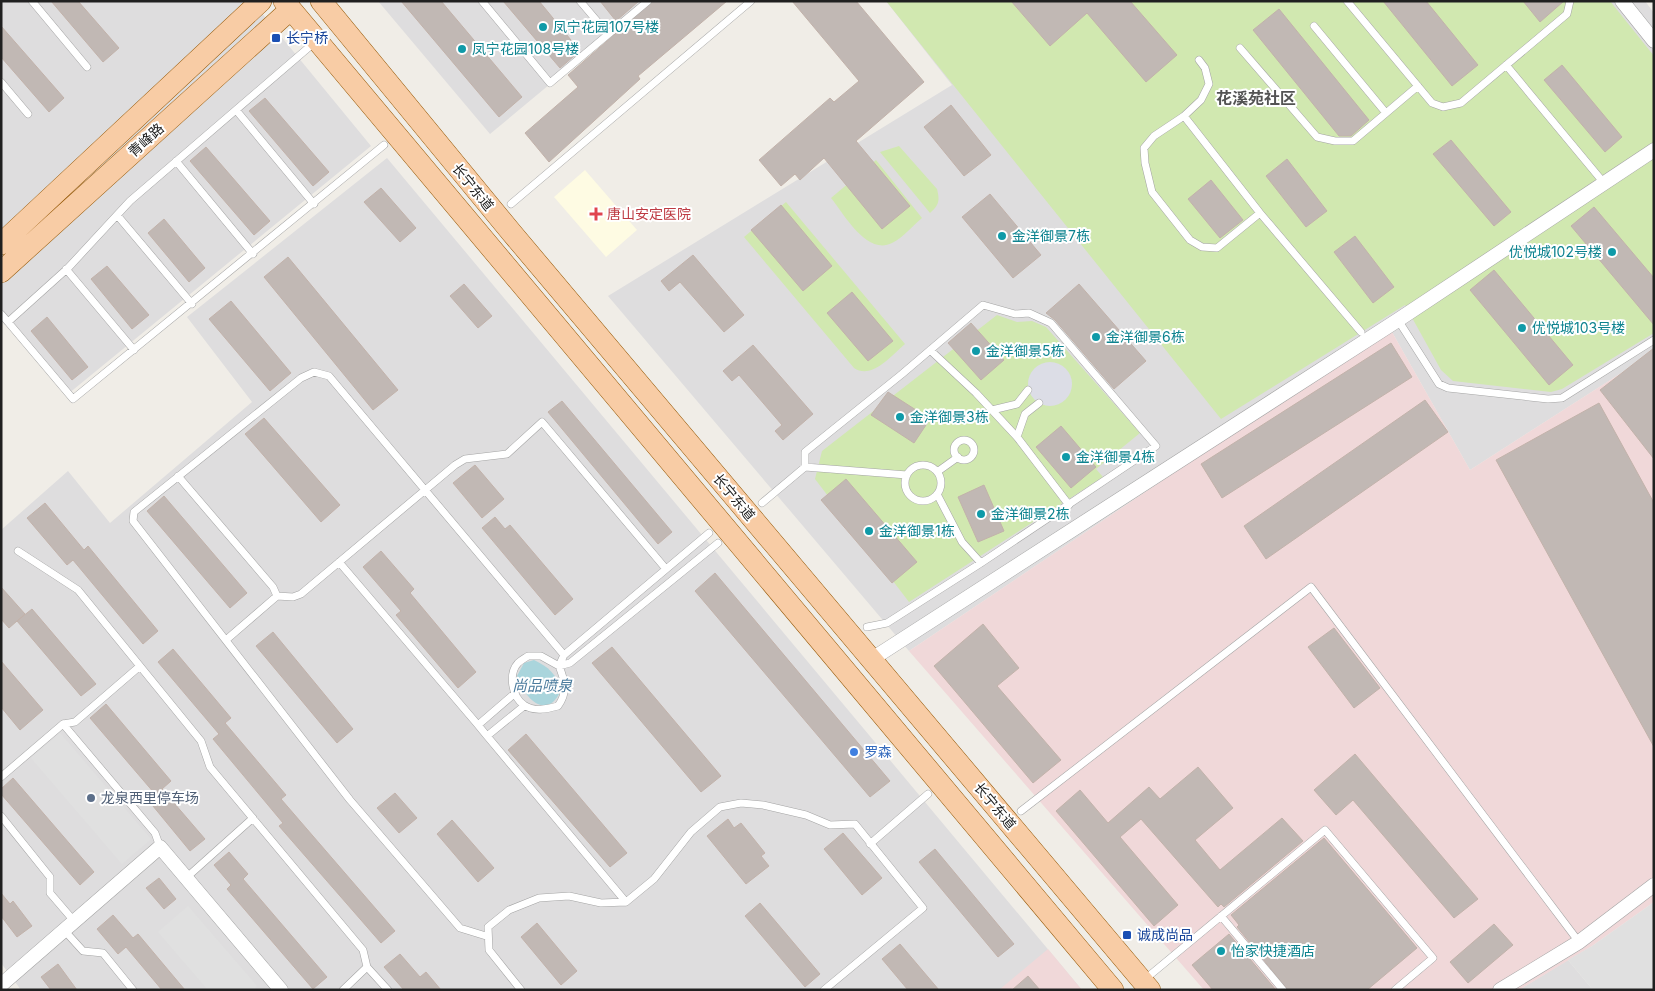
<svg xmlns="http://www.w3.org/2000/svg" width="1655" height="991" viewBox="0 0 1655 991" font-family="Inter,'Noto Sans SC',sans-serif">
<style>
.residential{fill:#deddde}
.commercial{fill:#f0d8d9}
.education{fill:#fefbe3}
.grass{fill:#d1e8b0}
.parking{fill:#e0e0e0}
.plaza{fill:#dcdde6}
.water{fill:#aad5dc}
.building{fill:#c1b8b4;stroke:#c2b2aa}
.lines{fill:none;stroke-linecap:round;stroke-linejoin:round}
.lane-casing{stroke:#a4a4a4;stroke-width:8}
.street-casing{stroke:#a4a4a4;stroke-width:15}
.primary-casing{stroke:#965907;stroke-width:22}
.lane{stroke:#fff;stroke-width:7}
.street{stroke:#fff;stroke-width:14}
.primary{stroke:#f8cca5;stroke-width:21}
.culture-dot{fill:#0f9aa8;stroke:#fff;stroke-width:2}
.transit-dot{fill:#1a4fb4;stroke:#fff;stroke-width:2}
.health-dot{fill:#e0444e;stroke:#fff;stroke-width:2}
.shop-dot{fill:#3f7fe0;stroke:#fff;stroke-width:2}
.service-dot{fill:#5c6f8a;stroke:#fff;stroke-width:2}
.labels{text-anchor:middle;stroke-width:4;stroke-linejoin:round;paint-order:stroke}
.culture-label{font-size:14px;fill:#0d838f;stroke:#fff;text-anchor:start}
.transit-label{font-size:14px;fill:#164399;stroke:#fff;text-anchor:start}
.street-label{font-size:14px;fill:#202020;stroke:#fff}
.health-label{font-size:14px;fill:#be3a42;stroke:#fff;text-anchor:start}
.shop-label{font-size:14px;fill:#366cbe;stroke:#fff;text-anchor:start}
.service-label{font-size:14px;fill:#4e5e75;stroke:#fff;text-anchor:start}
.water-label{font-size:15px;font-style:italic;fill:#4a7b9d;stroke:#fff}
.quarter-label{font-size:16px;font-weight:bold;fill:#535353;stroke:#fff}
</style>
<rect width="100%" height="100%" fill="#f0ede7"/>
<!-- residential -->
<path class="residential" d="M1,1H252L371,146L68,394L1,316Z
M378,1H650L490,134Z
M886,1H1645L1654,13V352L1470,470L1392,332L1233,433L909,651L608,296L952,85Z
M387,158L1082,990H21L1,963V530L68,471L110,523L252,402L187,317Z
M1568,960L1593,990H1519Z"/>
<!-- commercial -->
<path class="commercial" d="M1392,332L1470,470L1654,352V902L1592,946L1519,990H1204L909,651L1233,433Z
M1048,949L1082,990H999Z"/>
<!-- education -->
<path class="education" d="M585,170L637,230L606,257L554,197Z"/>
<!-- grass -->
<path class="grass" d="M886,1H1610L1654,56V333L1562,389L1551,392L1453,381L1441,370L1405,305L1221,419Z
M899,146L937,189C940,201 939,205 930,213L880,152Z
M876,160L922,218C913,225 903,238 892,243C867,256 844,214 831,198Z
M786,202L905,344C892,355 872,380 854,368L744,237Z
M997,315L1017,322L1032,321L1046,327L1140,433L1096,469L1103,477L909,602L815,479L822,451Z"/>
<!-- parking -->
<path class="parking" d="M60,733L151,839L122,864L31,758Z
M1654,902V990H1593L1568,960L1592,946Z
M188,906L257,986L253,990H208L158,932Z"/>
<!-- plaza -->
<path class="plaza" d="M1028 384a22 22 0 1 1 44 0a22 22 0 1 1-44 0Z"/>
<!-- water -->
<path class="water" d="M534,660C549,667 556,674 561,690C547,722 524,698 517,676L524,663Z"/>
<!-- building -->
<path class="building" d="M51,1H78L119,48L103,62Z
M401,1H441L522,97L499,117Z
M503,1H539L580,51L560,68Z
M600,1H639L616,21Z
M653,1H727L638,76L640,79L549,162L525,133L578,87L568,75Z
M792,1H856L924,82L856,141L910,206L882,229L824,158L800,180L795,174L781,186L759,160L830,98L834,102L859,81Z
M1011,1H1130L1177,55L1146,82L1087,13L1050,46Z
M1383,1H1426L1478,65L1452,86Z
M1523,1H1564L1540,22Z
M1279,9L1369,120L1351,136H1339L1253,30Z
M1,26L64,98L49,112L1,57Z
M1562,65L1622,137L1605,152L1544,80Z
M265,98L329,172L313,186L249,111Z
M951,105L991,155L964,176L924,127Z
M1451,140L1511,212L1494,226L1433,154Z
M206,147L270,221L254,235L190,161Z
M1287,159L1327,211L1306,227L1266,176Z
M1211,180L1243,220L1220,238L1188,199Z
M381,188L416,228L400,242L364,202Z
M990,194L1041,255L1013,278L962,217Z
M781,205L832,266L803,291L751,230Z
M1594,207L1654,278V325L1571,226Z
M164,219L205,268L189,282L148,233Z
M1355,236L1394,287L1373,303L1334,252Z
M693,255L744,315L724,332L680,282L669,291L661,281Z
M288,257L398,390L373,410L264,277Z
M107,266L149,315L132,329L91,279Z
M1494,270L1573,365L1549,385L1470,290Z
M464,284L492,316L478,328L450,296Z
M1079,284L1146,361L1114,389L1055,320L1046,313Z
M852,292L893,341L868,361L827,313Z
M231,301L291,373L270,391L209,319Z
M47,317L88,367L72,380L31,331Z
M971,323L1004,360L981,380L948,343Z
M1391,343L1412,377L1222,498L1201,464Z
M753,345L813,414L783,440L775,431L782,425L739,375L732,381L723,371Z
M1654,348V459L1600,390Z
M888,392L930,419L914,443L871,415Z
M1425,400L1448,432L1266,559L1244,526Z
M562,401L672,532L658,544L548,412Z
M1599,403L1654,503V747L1496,460Z
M264,418L340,505L321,522L245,434Z
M1061,426L1096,467L1071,488L1036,447Z
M475,465L504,499L482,518L453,483Z
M846,479L917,562L892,583L821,500Z
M984,485L1004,531L978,542L958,497Z
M164,496L247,593L230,608L147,511Z
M45,503L84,550L88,546L158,631L143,644L73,560L67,565L27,518Z
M495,517L505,529L510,525L573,599L555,615L482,528Z
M381,551L414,589L410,593L476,672L458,688L396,615L401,611L363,567Z
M715,573L890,781L870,797L695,591Z
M1,587L25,614L9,628L1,619Z
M32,609L96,684L81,696L17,621Z
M983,624L1019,668L997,686L1061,760L1033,783L934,666Z
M1334,628L1380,688L1354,708L1308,647Z
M273,632L353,729L337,743L256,646Z
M612,647L721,776L701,792L592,663Z
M173,649L231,718L225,723L286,795L281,799L395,931L381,943L279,826L283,823L213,739L219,734L158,662Z
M1,661L43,710L20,730L1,707Z
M106,704L171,781L162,789L205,839L190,851L148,800L155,794L90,718Z
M526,734L627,853L610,867L508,750Z
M1355,754L1478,899L1454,918L1353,800L1336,815L1314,790Z
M1198,767L1233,808L1195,840L1220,870L1282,818L1303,841L1224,907L1221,904L1218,907L1141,819L1120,837L1178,905L1154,926L1056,811L1080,790L1108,823L1149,787L1160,799Z
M13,778L94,872L80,885L1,794V789Z
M395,793L417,818L399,833L377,808Z
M728,819L734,828L741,823L765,853L761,856L769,866L746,884L707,836Z
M452,820L494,868L478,882L437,834Z
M843,833L882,878L862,895L824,849Z
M1324,838L1417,948L1367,990H1288L1237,927L1239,925L1231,915Z
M935,849L1014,944L998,957L919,862Z
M229,852L248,874L243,879L327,977L313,989L227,889L231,885L214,865Z
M159,878L176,899L164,909L146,888Z
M1,893L10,904L13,901L32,926L17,937L1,916Z
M760,903L820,974L805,987L745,916Z
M113,915L133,938L138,934L185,990H162L126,947L118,954L97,929Z
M537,923L577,971L561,985L521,937Z
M1494,924L1513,945L1468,983L1450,962Z
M1229,934L1276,990H1213L1192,965Z
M900,944L939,990H908L882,959Z
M400,954L420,977L426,972L441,990H404L384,967Z
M58,964L77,990H51L41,977Z
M1028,976L1040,990H1012Z"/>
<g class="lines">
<defs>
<path id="lane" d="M32,1L87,67
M482,1L550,83L648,1
M580,1L608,34
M1347,1L1432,103L1443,107L1461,103L1567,14L1570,1
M1314,26L1386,113
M1240,48L1317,137L1335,141H1353L1418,86
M1199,60L1205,68L1209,84L1201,100L1184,116L1154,136L1144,148L1145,163L1152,192L1190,240L1202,247L1217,248L1260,213
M1506,65L1604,183
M1,82L28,114
M236,110L314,204
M1184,116L1260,213L1361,332
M176,161L253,254
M511,204L751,1
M117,215L192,304
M66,269L134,350
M1,314L8,322L68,268L130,201L315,42
M1398,320L1439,384L1448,388L1548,399L1562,398L1654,340
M8,322L73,399L384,145
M930,350L976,393L1017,437L1069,505
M992,410L1017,404L1028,390
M1017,437L1025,414L1039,403
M954 450a10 10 0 1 1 20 0a10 10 0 1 1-20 0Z
M905 483a18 18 0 1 1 36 0a18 18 0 1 1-36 0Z
M805,467L907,475
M937,472L958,457
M178,476L273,587L277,596
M937,494L962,542L981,563
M762,503L805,467V452L902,374L983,305L1015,314L1029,313L1051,323L1156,446L981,563L887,623L867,627
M18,551L78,590L201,741L210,767L363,950L367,967L388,990
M339,562L478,725
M226,640L277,596L293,597L301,594L455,465L465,459L507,454L542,422L666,569
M564,655L559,666L570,663L718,543
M528,656H541L559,666C565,681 568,692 558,706C547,709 534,712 524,705C512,697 508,674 518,663C521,660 525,658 528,656Z
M514,694L478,725L487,736L524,706
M63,724L155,833L160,847
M487,736L626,902
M1,777L63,724L75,722L140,666
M1021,811L1311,587L1579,942
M1,816L50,877V893L74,921
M870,844L928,794
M186,878L253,818
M1221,916L1283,990
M64,930L83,951L103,953L133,990
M486,936L460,928L350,800L133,521L134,512L301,378L314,372L329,376L564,655L709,533
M1144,980L1325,830L1433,958L1395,990
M343,990L367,967
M521,990L489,950L488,927L509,910L539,898L569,896L601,903L626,902L654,879L691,832L720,807L741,803L763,805L806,815L830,825L855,824L923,908L824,990"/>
<path id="street" d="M1622,1L1654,41
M872,659L1398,320L1654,150
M1,985L160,847L281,990
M1500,990L1579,942L1654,885"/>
<path id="primary" d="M284,1L1113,990
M321,1L511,232L1150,990
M1,244L261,1
M1,272L291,9"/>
</defs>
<!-- lane casing -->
<use href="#lane" class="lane-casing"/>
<!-- street casing -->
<use href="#street" class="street-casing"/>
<!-- primary casing -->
<use href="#primary" class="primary-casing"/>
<!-- lane -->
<use href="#lane" class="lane"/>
<!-- street -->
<use href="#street" class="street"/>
<!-- primary -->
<use href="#primary" class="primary"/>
</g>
<!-- markers -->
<g class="culture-dot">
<circle cx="543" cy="27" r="5"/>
<circle cx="462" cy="49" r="5"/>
<circle cx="1002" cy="236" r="5"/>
<circle cx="1612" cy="252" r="5"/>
<circle cx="1522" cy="328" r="5"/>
<circle cx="1096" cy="337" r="5"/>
<circle cx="976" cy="351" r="5"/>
<circle cx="900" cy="417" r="5"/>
<circle cx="1066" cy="457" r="5"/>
<circle cx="981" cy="514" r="5"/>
<circle cx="869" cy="531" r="5"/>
<circle cx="1221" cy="951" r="5"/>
</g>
<g class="transit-dot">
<rect x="271" y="33" width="10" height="10" rx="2.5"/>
<rect x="1122" y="930" width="10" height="10" rx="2.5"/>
</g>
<path class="health-dot" d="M593.5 206.5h5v5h5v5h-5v5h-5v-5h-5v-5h5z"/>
<circle class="shop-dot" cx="854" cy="752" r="5"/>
<circle class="service-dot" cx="91" cy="798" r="5"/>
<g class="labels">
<!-- culture labels -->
<g class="culture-label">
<text x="553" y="32">凤宁花园107号楼</text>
<text x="472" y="54">凤宁花园108号楼</text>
<text x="1012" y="241">金洋御景7栋</text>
<text x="1602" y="257" text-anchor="end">优悦城102号楼</text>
<text x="1532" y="333">优悦城103号楼</text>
<text x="1106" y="342">金洋御景6栋</text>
<text x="986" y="356">金洋御景5栋</text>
<text x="910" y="422">金洋御景3栋</text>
<text x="1076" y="462">金洋御景4栋</text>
<text x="991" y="519">金洋御景2栋</text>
<text x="879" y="536">金洋御景1栋</text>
<text x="1231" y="956">怡家快捷酒店</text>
</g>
<!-- transit labels -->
<g class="transit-label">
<text x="286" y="43">长宁桥</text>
<text x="1137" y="940">诚成尚品</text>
</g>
<!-- street labels -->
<g class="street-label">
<text transform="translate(146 140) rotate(-42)" y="5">青峰路</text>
<text transform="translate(473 187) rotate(51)" y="5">长宁东道</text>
<text transform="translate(734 497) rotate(50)" y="5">长宁东道</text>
<text transform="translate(995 806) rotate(50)" y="5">长宁东道</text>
</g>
<!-- health labels -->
<g class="health-label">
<text x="607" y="219">唐山安定医院</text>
</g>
<!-- shop labels -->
<g class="shop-label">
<text x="864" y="757">罗森</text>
</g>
<!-- service labels -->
<g class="service-label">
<text x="101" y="803">龙泉西里停车场</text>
</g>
<!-- water labels -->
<g class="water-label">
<text x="542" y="691">尚品喷泉</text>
</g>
<!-- quarter labels -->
<g class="quarter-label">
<text x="1256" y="104">花溪苑社区</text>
</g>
</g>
<!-- border -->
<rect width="1655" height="991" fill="none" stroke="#202020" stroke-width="5"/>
</svg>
